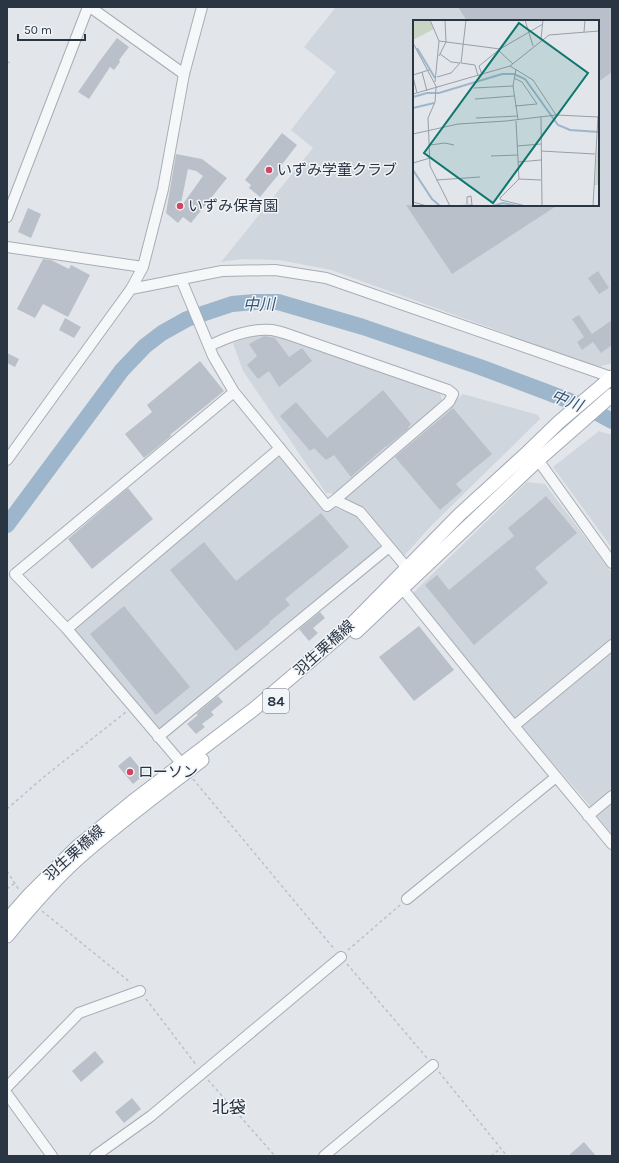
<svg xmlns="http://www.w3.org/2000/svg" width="619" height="1163" viewBox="0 0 619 1163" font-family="Karla,'Noto Sans JP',sans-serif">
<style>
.built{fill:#d0d6dd;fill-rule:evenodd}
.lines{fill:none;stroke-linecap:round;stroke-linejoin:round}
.river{stroke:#9db6cb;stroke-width:16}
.building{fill:#b9c0c9;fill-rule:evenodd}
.minor-casing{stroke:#a7adb6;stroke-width:12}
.major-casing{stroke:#a1abb7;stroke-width:15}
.path{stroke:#bcc1c6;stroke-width:1.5;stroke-dasharray:3 3;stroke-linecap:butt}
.minor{stroke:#f5f7f9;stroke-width:10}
.major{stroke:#fff;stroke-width:13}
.poi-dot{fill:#d24663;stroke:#f2f5f8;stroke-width:1.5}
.labels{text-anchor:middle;stroke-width:3;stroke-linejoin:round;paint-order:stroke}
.shield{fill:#f2f5f8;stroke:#666f7a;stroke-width:1}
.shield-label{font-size:14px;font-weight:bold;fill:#2a3544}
.poi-label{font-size:15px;fill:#2a3544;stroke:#f2f5f8;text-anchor:start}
.street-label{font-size:15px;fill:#2a3544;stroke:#f2f5f8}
.water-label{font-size:16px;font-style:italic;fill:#335679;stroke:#f2f5f8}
.quarter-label{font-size:17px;fill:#1c2634;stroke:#f2f5f8}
.inset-river{fill:none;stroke:#9db6cb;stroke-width:2}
.inset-road{fill:none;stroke:#989fa8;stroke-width:1}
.view{fill:#0f766e;fill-opacity:0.15;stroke:#0f766e;stroke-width:2}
.inset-edge{fill:none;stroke:#2a3544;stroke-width:2}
</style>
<rect width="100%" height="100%" fill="#e2e6eb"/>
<!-- built -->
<path class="built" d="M336,7H612V363L598,367L331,270L279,260L242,259L221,262L313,148L291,130L336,72L304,47ZM414,21H598V205H414Z
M258,334H272L289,338L440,393L443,402L336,494L326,493L243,371L233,343Z
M463,394L538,415L540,419L430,527L404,556L363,507L344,498Z
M599,431L612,435V548L553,467Z
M279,455L327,512L335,508L355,515L381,547L159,729L73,628Z
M527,482L545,484L612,573V640L516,719L413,593Z
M612,650V792L592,808L520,725Z
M612,802V834L596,815Z"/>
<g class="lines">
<!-- river -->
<path class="river" d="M7,525L122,370L145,346L162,333L187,319L232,304L255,302H278L363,327L480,367L544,391L588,408L612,421"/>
</g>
<!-- building -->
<path class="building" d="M458,7H612V72L598,82V21H467Z
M117,38L129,47L119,60L120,62L114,70L110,67L89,99L78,92L99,62Z
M282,133L297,145L280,167L283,169L260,197L249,188L251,185L245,180Z
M176,154L202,159L227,178L191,223L183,217L178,223L166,213ZM188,169L196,171L203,176L180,208Z
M406,205H558L452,274Z
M28,208L41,214L31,238L18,232Z
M43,259L51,260L69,269L71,265L90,275L68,317L43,304L35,318L17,309Z
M598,271L609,288L599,294L588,278Z
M579,315L592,334L612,320V345L601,353L593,342L582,350L577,342L584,337L572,319Z
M65,318L81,327L74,338L59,330Z
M264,336L275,338L289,357L302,348L312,361L279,387L269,371L258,379L247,365L257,356L249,344Z
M7,353L19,359L15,367L7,363Z
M200,361L224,391L170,435L171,436L144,458L125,434L152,412L147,405Z
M383,390L411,424L408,427L409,428L386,447V446L351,477L334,455L326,460L314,448L310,451L280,416L296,402L327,438Z
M453,408L492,454L456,484L462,491L440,510L395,457Z
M128,488L153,519L92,569L68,539Z
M546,496L577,533L535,568L548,583L474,645L425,585L437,575L449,590L514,536L508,528Z
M321,513L349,547L285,599L290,605L269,622L270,623L236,651L170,570L204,542L236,581Z
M124,606L190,687L156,715L90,634Z
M320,612L325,618L313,628L318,633L309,641L299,629Z
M419,626L454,670L414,701L379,657Z
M218,696L223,702L211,712L214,715L202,724L205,727L196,734L187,724L198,715L196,714Z
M130,756L145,774L133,784L118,766Z
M95,1051L104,1062L81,1082L72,1071Z
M132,1098L141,1109L124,1123L115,1112Z
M584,1142L596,1156H568Z"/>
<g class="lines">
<defs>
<path id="minor" d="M90,7L184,74
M7,217L88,7
M7,247L143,267
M181,279L213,356L234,392L327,506L335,500L360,512L407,568
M131,289L222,271L275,270L326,278L611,377
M209,346C228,337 250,328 272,330C278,331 284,333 290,335L448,390L453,394L449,402L335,500
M533,456L538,460L612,563
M7,460L131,289L143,267L163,189L184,74L202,7
M402,588L514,726L612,844
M67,629L280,448
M514,726L612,645
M158,737L389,547
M182,764L67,629L15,574L234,392
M588,816L612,796
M407,899L556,777
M7,1087L79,1013L140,991
M7,1094L52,1156
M95,1156L151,1116L341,957
M324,1156L433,1065"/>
<path id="major" d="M356,632L538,460L612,395
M7,920L29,895L77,847L132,802L254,709L343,633L459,515L528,452L559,422L612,377
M7,936C30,908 54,880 81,856C120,822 162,791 202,760"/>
</defs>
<!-- minor casing -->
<use href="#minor" class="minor-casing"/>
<!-- major casing -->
<use href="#major" class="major-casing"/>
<!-- path -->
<path class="path" d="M7,63L12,61
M193,779L335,950
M7,809L45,776L126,712
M7,871L19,890
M7,889L15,883
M42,911L131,983
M348,950L400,905
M347,964L427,1058
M146,999L197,1066
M439,1072L507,1156
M208,1080L275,1156
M491,1156L501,1148"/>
<!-- minor -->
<use href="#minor" class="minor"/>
<!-- major -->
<use href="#major" class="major"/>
</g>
<!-- markers -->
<g class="poi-dot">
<circle cx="269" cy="170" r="4"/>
<circle cx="180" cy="206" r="4"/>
<circle cx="130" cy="772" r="4"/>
</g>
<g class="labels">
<!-- shield labels -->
<rect class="shield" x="263" y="689" width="26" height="24" rx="3"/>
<g class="shield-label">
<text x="276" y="706">84</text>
</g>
<!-- poi labels -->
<g class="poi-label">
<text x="277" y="175">いずみ学童クラブ</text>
<text x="188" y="211">いずみ保育園</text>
<text x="138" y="777">ローソン</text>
</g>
<!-- street labels -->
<g class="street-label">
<text transform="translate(324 648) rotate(-42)" y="5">羽生栗橋線</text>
<text transform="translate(74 853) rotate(-42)" y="5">羽生栗橋線</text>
</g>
<!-- water labels -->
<g class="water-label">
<text transform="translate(259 304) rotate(-1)" y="6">中川</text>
<text transform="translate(567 400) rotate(22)" y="6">中川</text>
</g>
<!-- quarter labels -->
<g class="quarter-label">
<text x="229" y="1113">北袋</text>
</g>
</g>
<!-- overview -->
<g transform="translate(413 20)">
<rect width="186" height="186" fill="#e2e6eb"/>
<path d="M0,0H16L21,9L0,20ZM184,127L186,138V165H182Z" fill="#c9d5c3"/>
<path class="inset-river" d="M4,28L22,58M0,77L14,73H26L89,54H101L112,59L145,105L157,110L186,112M0,88L21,83M0,150L19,179L27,186M80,186L90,183L104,186"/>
<path class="inset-road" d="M17,0L26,21L22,62M53,0L48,43L62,45L65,56M112,0L120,26M171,12L172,0M128,19L130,0M26,21L87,29L66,46L69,55M0,23L24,68M87,29L130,4M85,30L100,44M27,34L38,42L47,43M26,36L33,22L32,0M97,46L120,60L143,95M103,49L100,66L105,99M9,52L14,71M0,55L16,50M0,57L4,73M24,57L38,53L47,43M101,58L109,62L124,84L102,86M23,68L22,82L15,98L17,146L37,186M61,68L100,66M0,74L97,46L136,15L186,11M62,79L101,76M128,97L129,186M63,98L105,96M103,101L106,159M0,114L45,104L93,101L143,95L186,97M17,125L32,123L41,125M104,126L128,124M128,131L182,134M78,136L105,135M105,142L128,140M0,143L17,138M23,160L67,157M0,182L14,186M37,186L59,185L58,176L54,177V184M113,186L88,180L87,178L106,159L128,160M180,186L185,96"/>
<path class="view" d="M106,3L175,53L80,183L11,133Z"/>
<rect width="186" height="186" class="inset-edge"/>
</g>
<!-- border -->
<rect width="619" height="1163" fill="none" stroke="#2a3544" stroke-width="16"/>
<!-- scale -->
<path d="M18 34v6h67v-6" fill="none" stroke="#2a3544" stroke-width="2"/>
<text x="24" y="34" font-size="12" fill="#2a3544" stroke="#f2f5f8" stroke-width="3" paint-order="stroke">50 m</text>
</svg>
